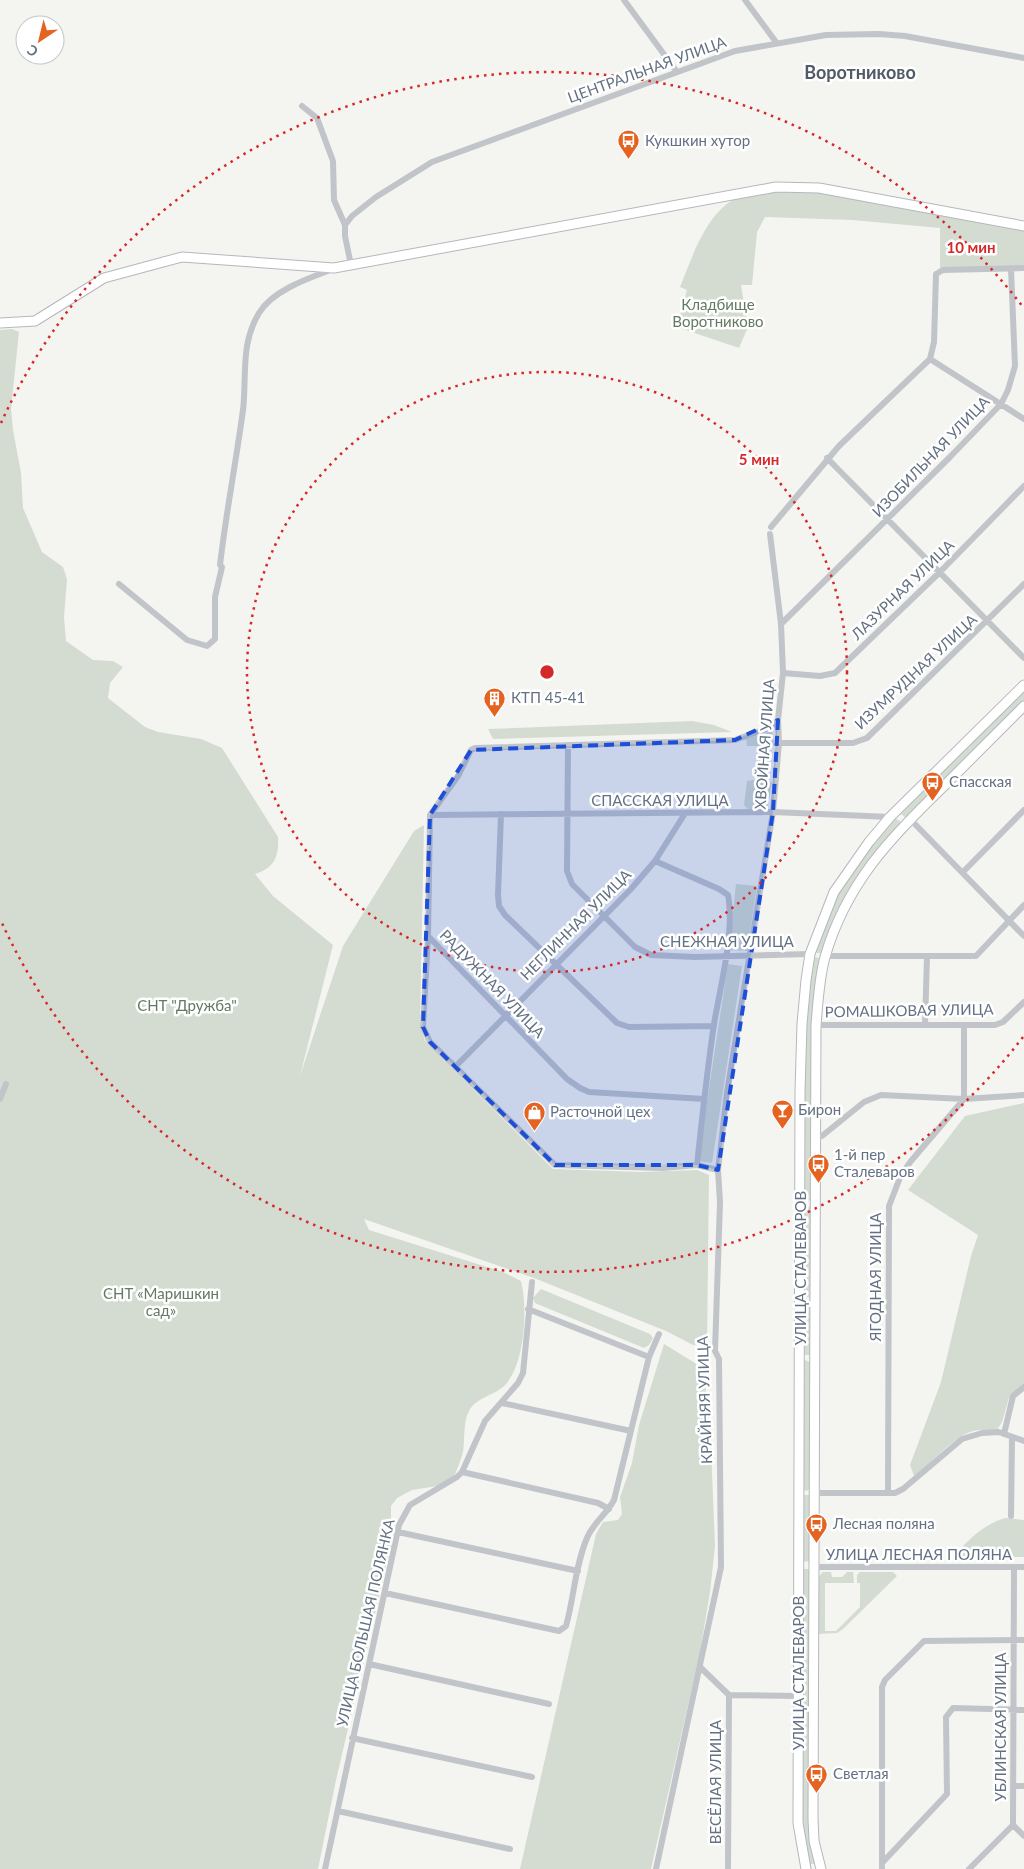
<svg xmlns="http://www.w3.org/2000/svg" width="1024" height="1869" viewBox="0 0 1024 1869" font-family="Lato,sans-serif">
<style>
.green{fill:#d4dbd1}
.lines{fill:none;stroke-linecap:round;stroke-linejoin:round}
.secondary-casing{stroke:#b4b8bd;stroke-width:11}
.street{stroke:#c1c4c8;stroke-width:6}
.secondary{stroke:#fff;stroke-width:9}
.marked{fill:#1d4ed8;fill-opacity:0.2;stroke:#1d4ed8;stroke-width:4;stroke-dasharray:10 6;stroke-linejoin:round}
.ring{fill:none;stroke:#d62828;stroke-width:2.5;stroke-dasharray:2.5 5}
.labels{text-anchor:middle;stroke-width:5;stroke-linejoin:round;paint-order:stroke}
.street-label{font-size:15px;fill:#637182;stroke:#fff}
.poi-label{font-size:15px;fill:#637182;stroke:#fff;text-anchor:start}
.park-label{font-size:15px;fill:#647962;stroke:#fff}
.quarter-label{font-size:18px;font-weight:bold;fill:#515b67;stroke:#fff}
.centre{fill:#d62828;stroke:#fff;stroke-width:2.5}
.ring-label{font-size:15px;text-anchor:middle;font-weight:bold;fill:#d62828;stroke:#fff;stroke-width:5;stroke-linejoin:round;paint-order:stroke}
</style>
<rect width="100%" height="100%" fill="#f4f5f0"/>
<!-- green -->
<path class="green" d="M778,190H800L828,193L1024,229V267L940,268V228L852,220L765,217L757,232L752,285H741L748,327L739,348L677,327L687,290L680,287C692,258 706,212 737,198C749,193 765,193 778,190Z
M12,329L19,332L11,409L13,430L21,473L23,508L42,552L63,567L67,579L64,617L66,641L93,660L113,661L123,667L110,683L108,698L145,727L158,732L201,739L222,748L278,837C279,858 274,868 255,874L273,896L333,945L300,1076L343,946L414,831L424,825L420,1024L425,1041L553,1169L640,1172L697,1170L709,1175L707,1343L693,1345L666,1331L534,1278L364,1219L369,1230L503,1272L521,1281C528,1308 525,1368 503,1387C492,1396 476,1398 469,1411C463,1421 465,1440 463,1452C461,1460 457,1469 454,1477L437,1486L412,1490L397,1498L391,1506V1545L336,1780L318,1869H0V330Z
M1024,689V702L906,818L901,814Z
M692,721L714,725L732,732L493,739L488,729Z
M772,731L775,746H747L746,739Z
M753,780L772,782L768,805L765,809L750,811L744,805L747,781Z
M895,818L900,821V825L880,848L823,953H817L816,948L834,898L875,838Z
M736,884L757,886L747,951L729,950Z
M816,957L820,959L812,1200L806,1201L803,1198V1050L812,961Z
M728,964L742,966L712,1163L698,1161Z
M1024,1103V1384L1009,1398L1002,1422L997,1430C990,1431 980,1429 973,1431C954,1436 931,1464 914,1476L910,1465L941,1382L971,1256L978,1235L908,1190L965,1116Z
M810,1206L813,1210L811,1298L803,1296V1210L805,1207Z
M541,1289L650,1334L653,1338L649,1345L644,1348L535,1303L533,1298Z
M804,1301H811L812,1351L810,1355H805L803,1351Z
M664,1344L695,1363L704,1376L710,1423L715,1546L710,1592L700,1652L651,1869H520L596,1534L603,1522L618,1520L622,1514L620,1497L632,1463L639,1425Z
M805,1360L812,1363V1486L807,1491L803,1490L802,1363Z
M804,1495H809L812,1498L811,1557L809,1561L805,1562L803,1559L802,1498Z
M1005,1518L1024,1520V1557L955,1556C966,1540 987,1523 1005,1518Z
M804,1569H808L810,1573L815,1860L814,1864H809L802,1827V1573Z
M831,1572L832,1577H842L847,1572H853L854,1583H825V1631H836L860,1607V1583H857V1575L860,1572H893L897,1576L843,1629L837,1633L818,1634L817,1578L823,1572Z"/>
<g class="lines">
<defs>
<path id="secondary" d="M0,323L35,321L104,278L182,257L334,268L776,187L819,188L1024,226
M806,1869L798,1823L800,1091L802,1024L806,980L810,954L834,892L869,842L890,817L1024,685
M821,1869L814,1841L813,1819L816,1025C818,1002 819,979 825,957C846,884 890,838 943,787C970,760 997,733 1024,706"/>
</defs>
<!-- secondary casing -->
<use href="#secondary" class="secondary-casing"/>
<!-- street -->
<path class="street" d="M624,0L677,72
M745,0L776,42
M302,106L317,118L333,161L334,200L345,225
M351,265L345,236V225L352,216L376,197L432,162L735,51L826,35L879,34L905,36L1024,58
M930,359L1024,419
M827,458L1024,658
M771,527L839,446L930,359L934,342L936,274L943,270L1024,268
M119,584L187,640L207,646L215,639V597L222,567L220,565C226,513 236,462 243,410C247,376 240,344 259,313C273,290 309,278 333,269
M781,624L950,457L1001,404L1008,390L1015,366L1011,269
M783,673L820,676L835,673L940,572L1024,486
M779,743H853L867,738L1024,584
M568,745L567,871L572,884L635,947L651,955L695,957L810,954
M501,814L498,895L499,906L505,915L617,1023L629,1027L714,1026
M430,815L773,812L890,817
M910,819L1024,936
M655,861L719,889L728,895C735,931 720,988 714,1024C707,1071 702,1118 697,1165
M963,872L1024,810
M428,936L567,1079L580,1088L589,1092L704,1099
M826,956H976L1024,905
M816,1025H995L1003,1022L1024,1002
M925,1025L927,956
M455,1067L631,889L655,861L684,815
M0,1099L6,1084
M816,1138L822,1136L864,1102L881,1095L964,1099L1024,1095
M718,1170L697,1165L663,1168L555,1165L430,1042L423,1027L428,936L430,815L458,776L471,750L475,748L735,740L771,727L778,720
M528,1309L649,1357
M502,1403L631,1431
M1004,1434L1013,1396L1024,1387
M462,1472L598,1503L609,1509
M814,1493H895L903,1489L962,1439L982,1433L999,1432L1024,1441
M888,1493L889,1206L901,1175L911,1161L964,1099V1025
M1011,1516L1012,1438
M398,1532L578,1571
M813,1567H1024
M385,1593L559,1631L566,1626C574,1598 575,1566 587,1538C593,1523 606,1515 614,1500L649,1357L659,1334
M369,1664L549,1704
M701,1668L729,1695L798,1696
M352,1738L532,1777
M1014,1786H1024
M338,1811L510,1849
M1013,1825L1024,1836
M882,1863L947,1794L946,1717L953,1708L1024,1710
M325,1869L399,1525L410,1505L457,1477L462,1472L485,1421L518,1383L523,1373L532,1282
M656,1869L721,1567L719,1359L715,1351L720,1202L718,1170L727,1093L773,812L779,743L778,720L783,673L781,624L770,534
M728,1869L729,1695
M882,1869V1687L885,1680L924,1641L1024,1640
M969,1869L1013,1825L1014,1567"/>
<!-- secondary -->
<use href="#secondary" class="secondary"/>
</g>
<!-- marked area -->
<path class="marked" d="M778,720L773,812L718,1170L697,1165H555L430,1042L423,1027L430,815L471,750L735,740Z"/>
<!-- distance rings -->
<g class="ring">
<circle cx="547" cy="672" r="300"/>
<path d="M1023 1037A600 600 0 0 1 1 921M1 423A600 600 0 0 1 1023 307"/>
</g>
<!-- icons -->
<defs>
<symbol id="bus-pin" viewBox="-11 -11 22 30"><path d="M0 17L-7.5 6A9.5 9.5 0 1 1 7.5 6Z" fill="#e46321" stroke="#fff"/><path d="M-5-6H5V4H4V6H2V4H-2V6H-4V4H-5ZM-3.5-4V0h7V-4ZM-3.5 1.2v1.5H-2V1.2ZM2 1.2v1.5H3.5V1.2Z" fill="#fff"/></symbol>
<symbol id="building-pin" viewBox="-11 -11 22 30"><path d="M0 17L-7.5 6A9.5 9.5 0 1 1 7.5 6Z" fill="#e46321" stroke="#fff"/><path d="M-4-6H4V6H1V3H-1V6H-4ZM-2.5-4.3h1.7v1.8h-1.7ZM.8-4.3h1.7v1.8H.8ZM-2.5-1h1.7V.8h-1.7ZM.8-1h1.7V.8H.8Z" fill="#fff"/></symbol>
<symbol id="bar-pin" viewBox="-11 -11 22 30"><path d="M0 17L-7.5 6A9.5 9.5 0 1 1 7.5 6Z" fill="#e46321" stroke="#fff"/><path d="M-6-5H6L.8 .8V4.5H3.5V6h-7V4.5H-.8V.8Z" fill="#fff"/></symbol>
<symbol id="shop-pin" viewBox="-11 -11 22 30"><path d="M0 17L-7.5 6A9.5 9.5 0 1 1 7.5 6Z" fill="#e46321" stroke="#fff"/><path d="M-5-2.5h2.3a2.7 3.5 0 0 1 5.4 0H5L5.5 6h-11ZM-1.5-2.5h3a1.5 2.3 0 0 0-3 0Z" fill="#fff"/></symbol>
</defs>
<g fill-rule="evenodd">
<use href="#bus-pin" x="616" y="128" width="25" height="34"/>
<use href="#building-pin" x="482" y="686" width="25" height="34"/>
<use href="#bus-pin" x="920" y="770" width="25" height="34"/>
<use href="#bar-pin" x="770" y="1098" width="25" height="34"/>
<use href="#shop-pin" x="522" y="1100" width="25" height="34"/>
<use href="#bus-pin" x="806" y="1152" width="25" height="34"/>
<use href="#bus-pin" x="804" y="1512" width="25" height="34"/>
<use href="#bus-pin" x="804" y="1762" width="25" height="34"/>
</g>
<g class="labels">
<!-- street labels -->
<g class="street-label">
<text transform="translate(647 70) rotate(-20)" y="5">ЦЕНТРАЛЬНАЯ УЛИЦА</text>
<text transform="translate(931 457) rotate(-46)" y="5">ИЗОБИЛЬНАЯ УЛИЦА</text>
<text transform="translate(903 590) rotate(-44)" y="5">ЛАЗУРНАЯ УЛИЦА</text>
<text transform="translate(916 672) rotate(-43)" y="5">ИЗУМРУДНАЯ УЛИЦА</text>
<text transform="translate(765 744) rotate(-86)" y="5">ХВОЙНАЯ УЛИЦА</text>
<text x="660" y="806">СПАССКАЯ УЛИЦА</text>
<text transform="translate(576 925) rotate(-45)" y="5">НЕГЛИННАЯ УЛИЦА</text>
<text x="727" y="947">СНЕЖНАЯ УЛИЦА</text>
<text transform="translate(492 984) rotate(46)" y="5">РАДУЖНАЯ УЛИЦА</text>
<text transform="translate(909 1011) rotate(-1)" y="5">РОМАШКОВАЯ УЛИЦА</text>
<text transform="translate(801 1268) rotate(-90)" y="5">УЛИЦА СТАЛЕВАРОВ</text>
<text transform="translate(876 1277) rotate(-90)" y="5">ЯГОДНАЯ УЛИЦА</text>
<text transform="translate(705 1400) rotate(-92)" y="5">КРАЙНЯЯ УЛИЦА</text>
<text x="919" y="1560">УЛИЦА ЛЕСНАЯ ПОЛЯНА</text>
<text transform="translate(366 1623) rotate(-77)" y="5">УЛИЦА БОЛЬШАЯ ПОЛЯНКА</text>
<text transform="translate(799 1673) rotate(-90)" y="5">УЛИЦА СТАЛЕВАРОВ</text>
<text transform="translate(1001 1727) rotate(-90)" y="5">УБЛИНСКАЯ УЛИЦА</text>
<text transform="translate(716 1782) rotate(-90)" y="5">ВЕСЁЛАЯ УЛИЦА</text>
</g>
<!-- poi labels -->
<g class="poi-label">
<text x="645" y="146">Кукшкин хутор</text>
<text x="511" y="703">КТП 45-41</text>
<text x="949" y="787">Спасская</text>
<text x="798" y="1115">Бирон</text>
<text x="550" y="1117">Расточной цех</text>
<text x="834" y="1160">1-й пер<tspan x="834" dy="17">Сталеваров</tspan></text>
<text x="833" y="1529">Лесная поляна</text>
<text x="833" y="1779">Светлая</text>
</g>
<!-- park labels -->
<g class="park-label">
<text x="718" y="310">Кладбище<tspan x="718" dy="17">Воротниково</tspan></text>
<text x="187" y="1011">СНТ "Дружба"</text>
<text x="161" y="1299">СНТ «Маришкин<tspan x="161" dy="17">сад»</tspan></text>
</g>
<!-- quarter labels -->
<g class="quarter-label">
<text x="860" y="79">Воротниково</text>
</g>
</g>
<circle cx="547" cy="672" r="8" class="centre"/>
<g class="ring-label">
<text x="971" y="253">10 мин</text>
<text x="759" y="465">5 мин</text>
</g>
<!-- north arrow -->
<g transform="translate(40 40) rotate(215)"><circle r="24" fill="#ffffff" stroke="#c1c6cd"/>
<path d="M0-4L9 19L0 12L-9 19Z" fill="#e46321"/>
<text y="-8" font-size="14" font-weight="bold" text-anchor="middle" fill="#637182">С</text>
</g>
</svg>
